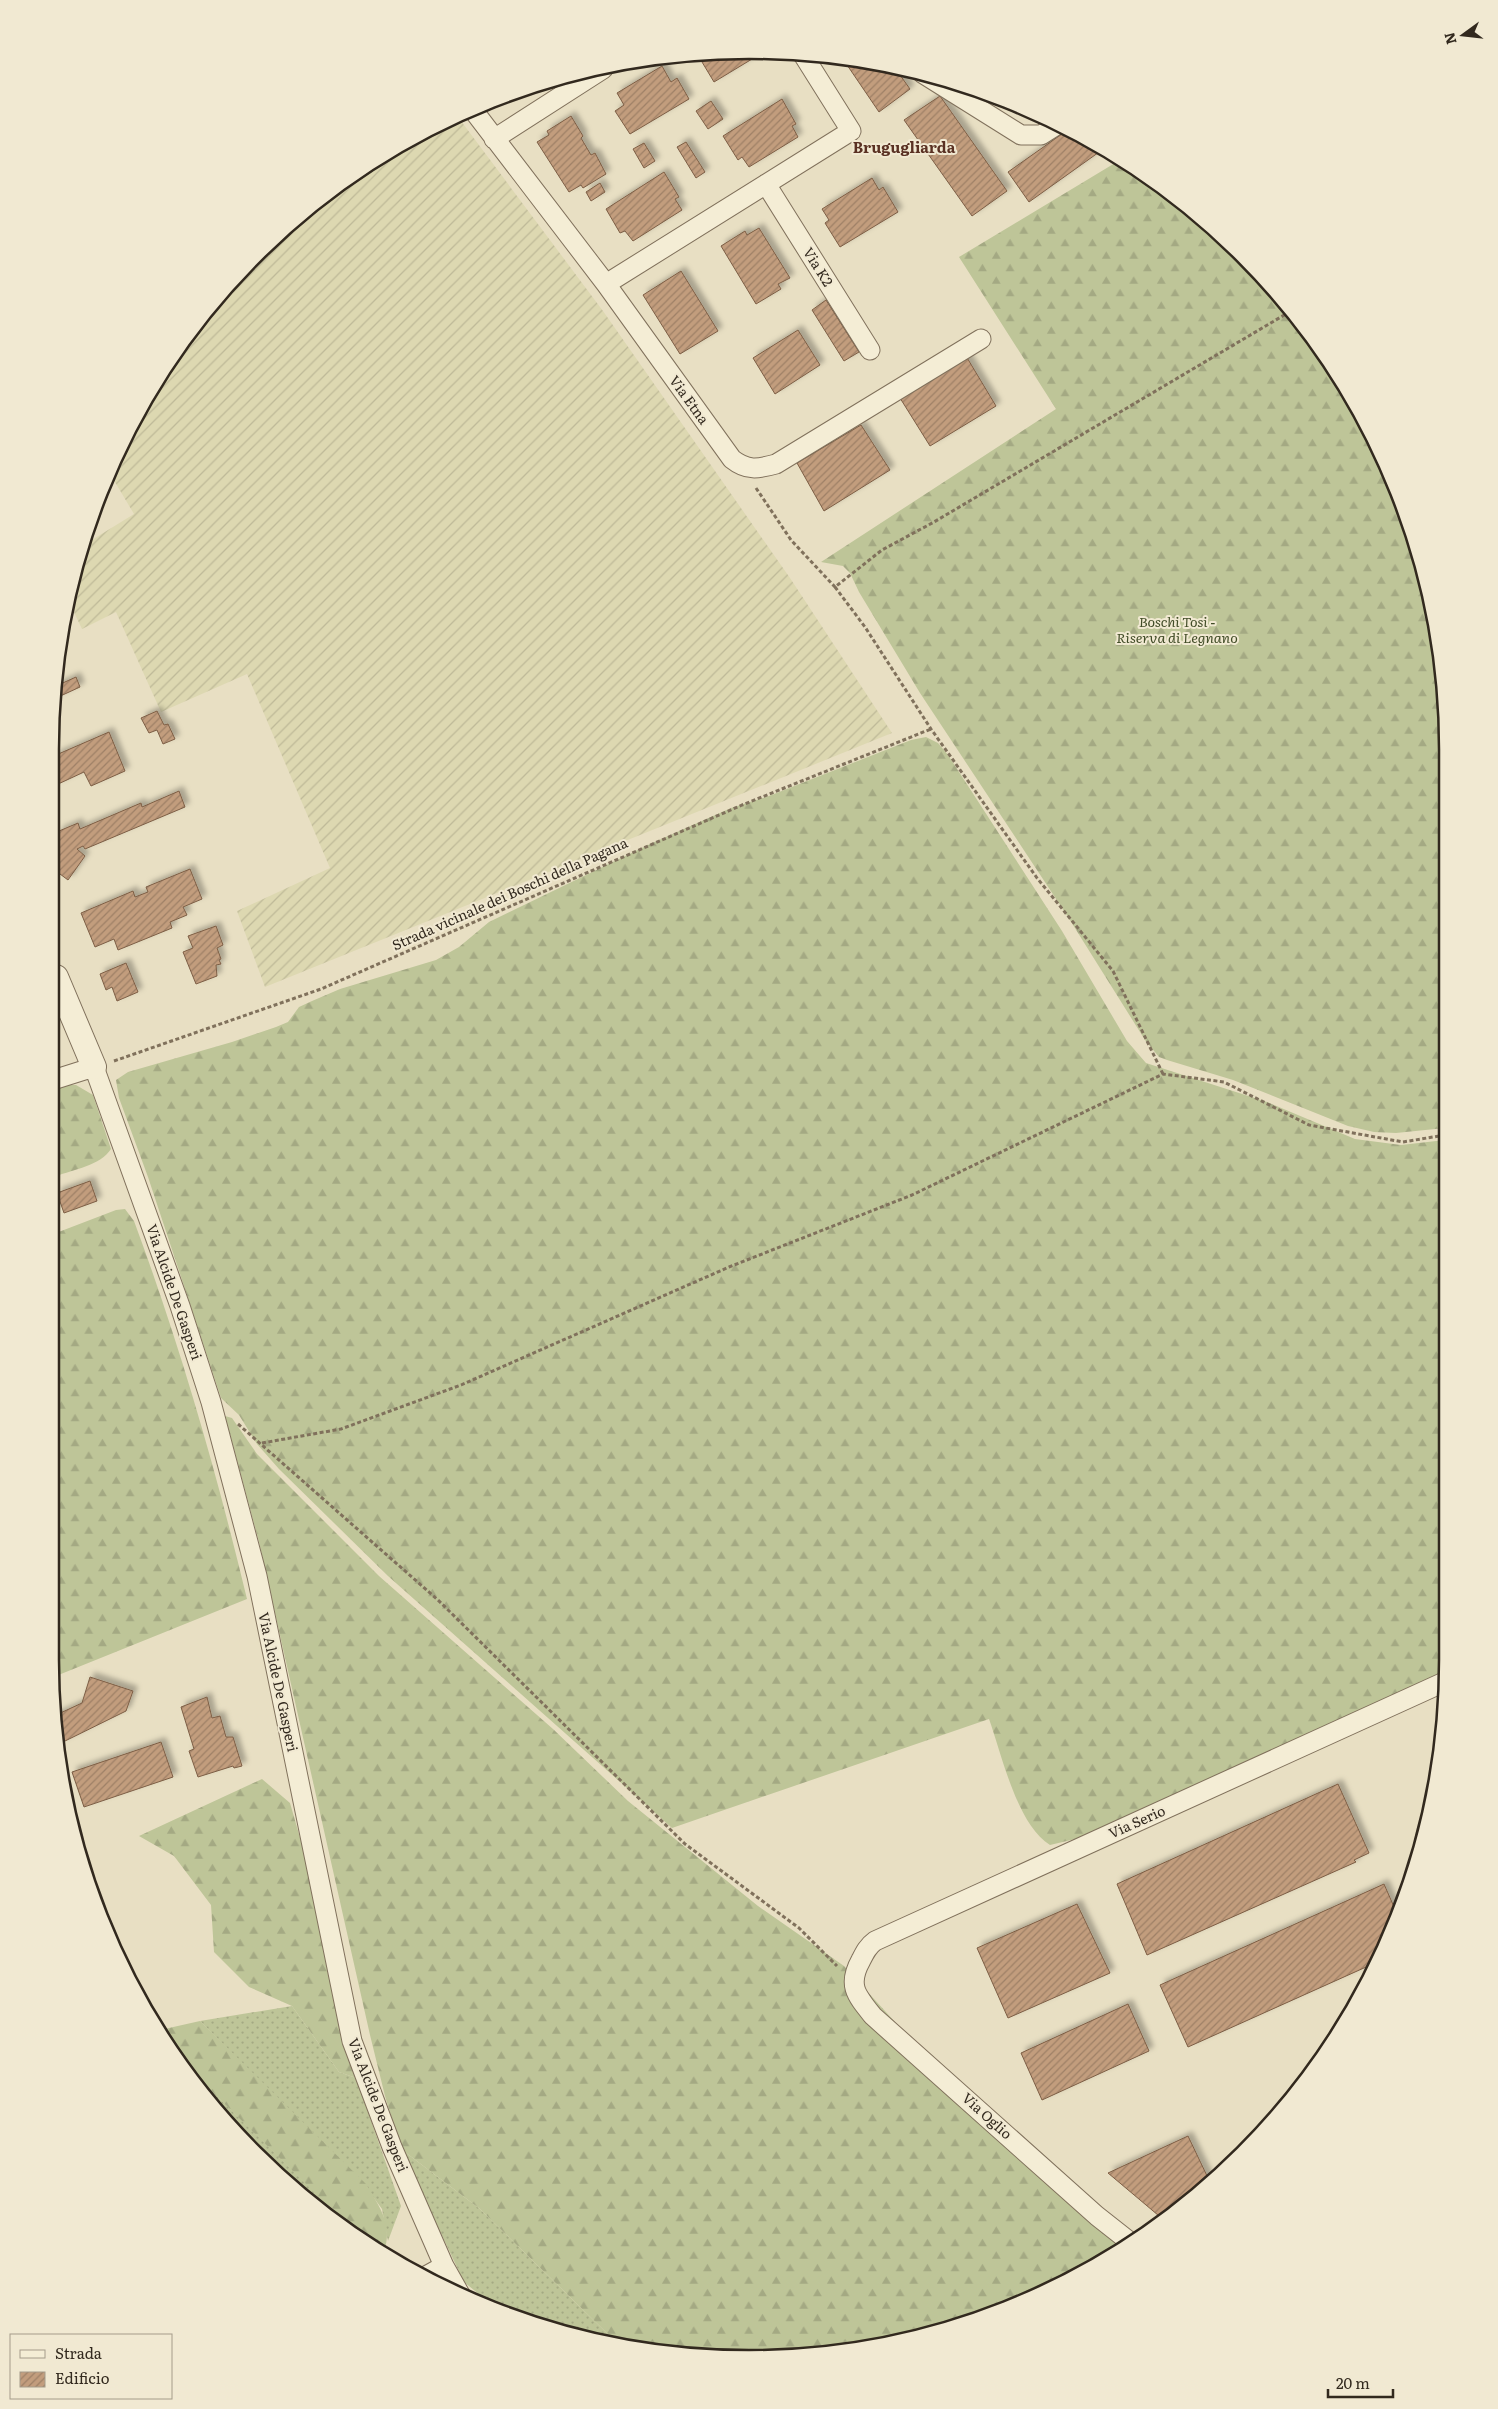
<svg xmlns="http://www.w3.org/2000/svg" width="1498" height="2409" viewBox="0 0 1498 2409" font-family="Literata,serif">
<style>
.farmland{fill:url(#farmland-furrows)}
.grass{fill:url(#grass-dots)}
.forest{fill:url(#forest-firs)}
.building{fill:url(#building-hatch);stroke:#7d5e45;filter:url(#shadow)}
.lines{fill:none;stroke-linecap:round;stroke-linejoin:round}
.minor-casing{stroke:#80715c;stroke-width:21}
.tertiary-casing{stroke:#80715c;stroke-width:26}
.path{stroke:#80715c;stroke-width:3;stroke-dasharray:4 2.5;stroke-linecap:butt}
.minor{stroke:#f4edd5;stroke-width:19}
.tertiary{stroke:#f4edd5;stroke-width:24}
.labels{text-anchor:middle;stroke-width:4;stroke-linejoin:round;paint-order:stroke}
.street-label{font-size:14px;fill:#32291e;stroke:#f1e9d2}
.park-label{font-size:14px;font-style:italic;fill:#414c27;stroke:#f1e9d2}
.neighbourhood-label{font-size:15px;font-weight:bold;fill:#5a3123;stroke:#f1e9d2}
.rim{fill:none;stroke:#32291e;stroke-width:2.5}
</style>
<defs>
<pattern id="farmland-furrows" width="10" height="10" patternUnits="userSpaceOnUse" patternTransform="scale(1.25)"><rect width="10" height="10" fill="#ddd8b1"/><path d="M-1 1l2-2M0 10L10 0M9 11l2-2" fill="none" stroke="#beb998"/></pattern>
<pattern id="grass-dots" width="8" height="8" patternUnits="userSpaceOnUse" patternTransform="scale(1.25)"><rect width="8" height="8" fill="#bec598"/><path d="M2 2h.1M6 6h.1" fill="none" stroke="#a4a983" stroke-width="1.8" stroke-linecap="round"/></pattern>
<pattern id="forest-firs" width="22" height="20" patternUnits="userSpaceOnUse" patternTransform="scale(1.25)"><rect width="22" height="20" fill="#bec598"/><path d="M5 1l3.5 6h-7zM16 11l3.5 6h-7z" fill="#a4a983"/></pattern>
<pattern id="building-hatch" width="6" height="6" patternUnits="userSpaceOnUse" patternTransform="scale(1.25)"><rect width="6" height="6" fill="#c29d7d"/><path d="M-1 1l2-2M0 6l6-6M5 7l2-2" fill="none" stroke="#9e8066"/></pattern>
<filter id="shadow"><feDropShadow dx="4.5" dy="-4.5" stdDeviation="2.5" flood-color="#0004"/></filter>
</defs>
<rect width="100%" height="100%" fill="#e8dfc3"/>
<!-- farmland -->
<path class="farmland" d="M458,117L603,311L790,578L892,733L265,987L237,911L330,868L247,674L161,712L116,612L82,629L70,604L87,543L134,514L109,472L194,324L288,224L399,144Z"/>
<!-- grass -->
<path class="grass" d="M292,2006L339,2072L356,2078L401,2206L388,2241L382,2209L374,2198L200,2021Z
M176,2056L363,2239L324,2215L194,2085Z
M401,2149L480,2209L617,2343L525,2322L502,2313L464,2282Z"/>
<!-- forest -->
<path class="forest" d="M1120,160L1174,194L1275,288L1306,332L1304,334L1313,346L1315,345L1354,400L1411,525L1446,703L1445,1128L1396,1133L1374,1132L1348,1126L1233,1080L1167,1060L1159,1057L1145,1040L1068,917L920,693L859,592L850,573L843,566L821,562L1056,409L959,257Z
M926,737L938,743L948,755L1062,931L1127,1041L1146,1063L1267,1102L1355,1139L1401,1145L1445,1140L1442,1674L1092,1835L1050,1845C1017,1825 1002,1755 989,1719L672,1828L388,1576L279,1469L257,1444L239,1415L221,1398L148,1177L119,1098L116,1080L128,1072L232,1042L276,1027L288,1022L299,1007L312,1001L340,989L436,960L459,947L489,922L648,845L731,808L769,796L911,740Z
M68,1085H76L93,1095L111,1149C101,1165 73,1170 56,1176V1089Z
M125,1209L134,1221C180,1345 216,1470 247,1599L56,1676V1233L116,1210Z
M225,1416L232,1418L257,1454L379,1576L553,1729L628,1801L758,1906L844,1966L936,2067L1121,2248L1058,2287L973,2322L841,2353L749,2359L657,2353L617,2343L480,2209L401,2149L385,2096L370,2035L259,1542Z
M262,1779L290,1803L303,1848L356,2078L339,2072L292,2006L249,1987L214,1952L211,1905L174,1856L139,1836Z
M200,2021L366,2184C380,2208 393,2224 384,2252L362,2239L176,2056L160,2030Z"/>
<!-- building -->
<path class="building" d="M762,53L714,82L699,57L702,55Z
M843,59L895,68L910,89L879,112Z
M662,66L671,82L677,78L689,99L630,134L615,111L624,105L617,93Z
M940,96L1007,191L972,216L904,120Z
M782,99L796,124L792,126L798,137L749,167L742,157L738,160L723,136Z
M711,101L723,119L708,129L696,111Z
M571,116L583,136L581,138L591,155L595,153L606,174L583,188L581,185L569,192L537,142L549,135L547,131Z
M1069,129L1102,150L1029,202L1008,172Z
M686,142L705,172L696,178L677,147Z
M644,143L655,161L644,168L633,149Z
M664,172L679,197L675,199L682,210L633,241L625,231L620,233L606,209Z
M872,178L879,190L883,187L898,212L840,247L825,223L829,220L822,209Z
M600,183L605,192L591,201L586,192Z
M759,228L790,278L778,284L781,289L756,304L721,246L745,231L747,235Z
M681,271L718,331L680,354L643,295Z
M826,300L859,352L844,361L812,310Z
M798,330L820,365L775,394L753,358Z
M966,356L996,406L930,446L900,398Z
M861,425L890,470L824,511L797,463Z
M76,677L80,687L56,698V686Z
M157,711L164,725L168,724L175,739L163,744L157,730L149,733L141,718Z
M109,732L125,771L91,786L84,772L56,785V755Z
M179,791L185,807L85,849L83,846L77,849L85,856L68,880L56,871V836L59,835V831L78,823L80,829L141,803L142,807Z
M190,869L202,899L183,907L187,915L170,922L172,928L118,950L114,939L95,947L81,913L133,891L135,897L148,892L146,887Z
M216,926L223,945L217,948L221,959L219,960L221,964L216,965L217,976L196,984L183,952L193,948L188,936Z
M126,963L138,992L117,1001L112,987L106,990L100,974Z
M90,1181L97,1201L64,1213L57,1193Z
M90,1677L133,1691L126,1711L63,1742L56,1727V1715L82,1703Z
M207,1697L212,1718L220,1716L226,1737H233L242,1766L234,1768L233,1766L198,1777L189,1751L194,1749L181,1707Z
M161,1742L173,1777L84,1807L72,1772Z
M1338,1784L1369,1853L1354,1860L1356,1862L1147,1955L1117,1884Z
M1384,1884L1398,1916L1395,1927L1375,1963L1188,2047L1160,1985Z
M1077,1904L1110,1973L1008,2018L977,1948Z
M1128,2004L1149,2051L1042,2100L1021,2053Z
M1188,2136L1209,2180L1174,2215L1165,2221L1108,2173Z"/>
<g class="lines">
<defs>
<path id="minor" d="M922,73L1021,135H1041L1060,123
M473,110L606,284L732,459C747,471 758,469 776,464L981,339
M494,139L603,69
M766,184L870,350
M606,284L851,131L802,53
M56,1079L94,1067L180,1306L211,1402L257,1576L352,2041L392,2147L444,2266L461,2296
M1130,2242L1097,2216L873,2016C856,1995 847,1985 861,1960C865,1952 868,1946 875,1941L1442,1683
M424,2277L444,2266"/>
<path id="tertiary" d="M56,977L94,1067"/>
</defs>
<!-- minor casing -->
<use href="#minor" class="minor-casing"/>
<!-- tertiary casing -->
<use href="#tertiary" class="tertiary-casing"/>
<!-- path -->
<path class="path" d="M756,488L791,540L835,587
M114,1061L321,989L742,805L931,729
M1163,1074L1113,971L1037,878L931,729L865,627L835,587L882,550L934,522L1291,311
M238,1424L438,1600L685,1844L799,1928L837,1966
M262,1443L341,1429L461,1385L729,1267L912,1195L1163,1074L1224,1082L1309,1125L1403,1142L1445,1135"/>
<!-- minor -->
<use href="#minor" class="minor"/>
<!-- tertiary -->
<use href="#tertiary" class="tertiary"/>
</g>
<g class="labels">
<!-- street labels -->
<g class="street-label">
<text transform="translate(818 267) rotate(58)" y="5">Via K2</text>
<text transform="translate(689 400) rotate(54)" y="5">Via Etna</text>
<text transform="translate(510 894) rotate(-24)" y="5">Strada vicinale dei Boschi della Pagana</text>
<text transform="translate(174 1292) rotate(71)" y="5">Via Alcide De Gasperi</text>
<text transform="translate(278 1682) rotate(78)" y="5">Via Alcide De Gasperi</text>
<text transform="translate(1137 1822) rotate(-24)" y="5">Via Serio</text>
<text transform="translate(378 2105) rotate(69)" y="5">Via Alcide De Gasperi</text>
<text transform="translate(987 2116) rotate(42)" y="5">Via Oglio</text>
</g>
<!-- park labels -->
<g class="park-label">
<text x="1177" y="627">Boschi Tosi -<tspan x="1177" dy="16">Riserva di Legnano</tspan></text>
</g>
<!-- neighbourhood labels -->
<g class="neighbourhood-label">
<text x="904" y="153">Brugugliarda</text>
</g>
</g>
<!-- crop -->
<path d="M0 0H1498V2409H0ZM749 59H749A690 690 0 0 1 1439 749V1660A690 690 0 0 1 749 2350H749A690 690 0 0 1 59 1660V749A690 690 0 0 1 749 59Z" fill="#f1e9d2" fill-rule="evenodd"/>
<path class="rim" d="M749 59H749A690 690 0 0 1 1439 749V1660A690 690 0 0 1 749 2350H749A690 690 0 0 1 59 1660V749A690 690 0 0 1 749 59Z"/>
<!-- legend -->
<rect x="10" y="2334" width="162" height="65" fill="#f1e9d2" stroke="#a59c8a"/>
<rect x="20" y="2350" width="25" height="8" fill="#f4edd5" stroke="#a59c8a"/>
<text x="55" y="2359" font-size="15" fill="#32291e">Strada</text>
<rect x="20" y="2372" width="25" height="15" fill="url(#building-hatch)" stroke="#a59c8a"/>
<text x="55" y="2384" font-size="15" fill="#32291e">Edificio</text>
<!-- north arrow -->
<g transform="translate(1463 35) rotate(255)" stroke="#f1e9d2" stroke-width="4" paint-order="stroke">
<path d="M0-4L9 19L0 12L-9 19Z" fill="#32291e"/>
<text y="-8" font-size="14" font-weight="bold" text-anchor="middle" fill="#32291e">N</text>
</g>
<!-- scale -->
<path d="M1328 2389v8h65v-8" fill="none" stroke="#32291e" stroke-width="2.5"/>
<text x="1336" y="2389" font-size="15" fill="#32291e" stroke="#f1e9d2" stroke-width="4" paint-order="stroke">20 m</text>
</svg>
